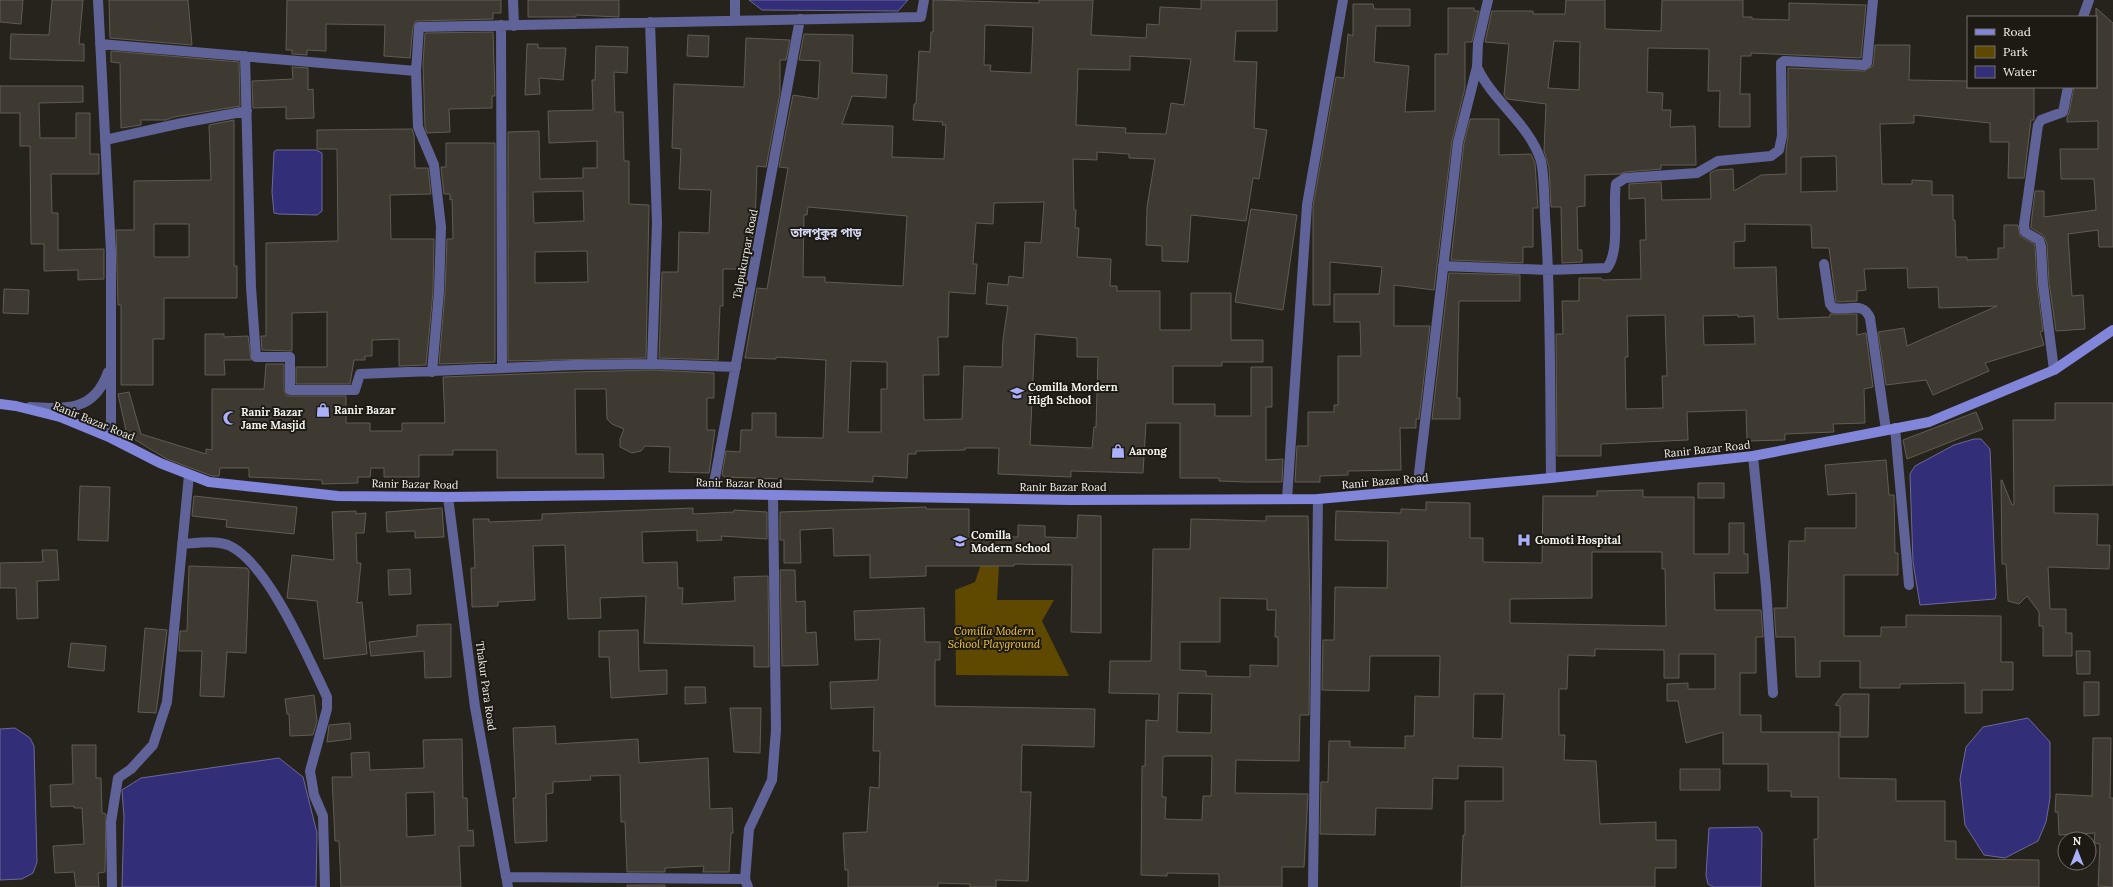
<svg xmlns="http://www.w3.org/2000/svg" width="2113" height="887" viewBox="0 0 2113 887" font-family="Lora,'Noto Sans Bengali',serif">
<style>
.green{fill:#5f4900}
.water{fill:#322e78;stroke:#6c689b}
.building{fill:#3e3a32;stroke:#605c54;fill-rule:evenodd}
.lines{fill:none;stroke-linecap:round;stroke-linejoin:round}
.street{stroke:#606397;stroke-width:10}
.secondary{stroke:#8286da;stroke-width:10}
.labels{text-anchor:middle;stroke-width:4;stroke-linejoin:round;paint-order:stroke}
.street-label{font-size:11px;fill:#f3f1ec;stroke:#1d1a13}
.poi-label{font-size:11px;font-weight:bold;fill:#f3f1ec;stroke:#1d1a13;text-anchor:start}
.park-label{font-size:11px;font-style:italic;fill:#f6c842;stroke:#1d1a13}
.neighbourhood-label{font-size:12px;font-weight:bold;fill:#d6d9f6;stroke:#1d1a13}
</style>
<rect width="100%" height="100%" fill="#26231c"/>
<!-- green -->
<path class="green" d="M981,564L999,566L997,600H1054L1042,621L1069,676L956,675L955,590L975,582Z"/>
<!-- water -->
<path class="water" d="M749,0H908L898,11L762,10Z
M276,150H316L322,153V211L317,215L279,214L274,213L272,192L274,152Z
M1974,439H1981L1990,449L1996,595L1995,599L1920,605L1913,562L1910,474L1915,466L1954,445Z
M2028,718L2050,742V798L2046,822L2038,841L2005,858L1984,855L1965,825L1960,779L1966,747L1983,727Z
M15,728L30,738L34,746L37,862L33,873L22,879L0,880V729Z
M279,758L303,777L317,833L316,887H122L124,817L122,790L141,778Z
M1758,827L1762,833L1761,887H1713L1708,884L1706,875L1709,828Z"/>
<!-- building -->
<path class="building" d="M0,0H23L21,24L0,22Z
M52,0H83L79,44H84V61L10,59L11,34L49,35Z
M109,0H188L192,45L110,38Z
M287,0H501V13H493V19L416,21L413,27L410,58L384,56L385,25L326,24V51L307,50V55L292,54V50H286Z
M528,0H619V17L576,15V17H528Z
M933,0L1039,3V0H1093L1091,35L1146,38L1147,24L1159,25L1160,7L1201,9V0H1277V31H1236L1234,61L1257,62L1254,128L1267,130L1259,179L1253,178L1246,221L1191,215L1188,262L1162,261V246L1146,245L1147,207L1155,159L1129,158V154L1097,152V160L1073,159L1074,210H1076L1075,228H1079L1077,257L1111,259L1110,286H1117V291H1160V330H1191V293H1231V340H1263V362H1222V366H1173V404H1215V416H1251V367H1272V407H1266V460L1283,459L1282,482H1246L1219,481V478H1180V423H1146L1143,473L1071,471V477L998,474L999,448H965V450L916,451V454H908L907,478L873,476V482L724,477L722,474L726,451L740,452L741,430H752V413H776V437L823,438L826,360L776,357V359L745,358L757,288L767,289L788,168L779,167L793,95L818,99L820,61L799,60L804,34L853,35L852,73L887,75L886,98L852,96L842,124L893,126L892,157L944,159L946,125H942L943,122L913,120L914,104H916L919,51L930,52L931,32H933ZM985,25L1033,27L1031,73L990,71L991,65H984ZM1130,56L1191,59L1184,105L1171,103L1166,134L1125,133L1126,128L1076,125L1078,69L1130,70ZM1044,202L1041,243L1025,242L1023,278L1009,276L1008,285L988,283L986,304L1008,306L1003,339L1002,367L964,366L962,419L924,420L923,375H939L938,337H948L949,292L975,294L977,264H973L976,223L993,224L994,203ZM808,207L907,216L903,286L825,282V277H803L804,215H807ZM1035,334L1077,338V357H1098L1096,427H1094L1092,448L1030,445ZM851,361L887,362V389H881V432H848Z
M1566,0H1605V29L1661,31L1662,0H1743V17H1752V19L1789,20V3L1866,5L1861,58L1751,53V56H1741L1740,94H1750V127H1719L1720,91H1708L1709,49L1648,48L1647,92L1663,93L1662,110H1671L1670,127L1695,126L1696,165H1661V169L1625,172L1620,174L1585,175V206L1577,207L1578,250H1582V262L1562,263L1561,207H1551L1549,167L1544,151L1546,104L1507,99L1504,95L1509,44L1485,42L1492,11H1533V14H1565ZM1554,41L1580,42L1579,90L1548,88Z
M1353,4H1373L1374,9H1410V26H1376L1374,62L1409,66L1405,112L1435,111V54H1448V8H1474V11H1479L1472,42H1465V88L1452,141L1434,290L1394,285V326H1430L1419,419H1416V428H1400L1401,470L1348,471V475L1320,476V482H1295L1297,446H1308V412H1334V405H1338V356H1361L1360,322H1334V294H1379L1382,267L1330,262V305H1313V206L1336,77L1344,78L1348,34L1353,36Z
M2096,8L2113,23V247H2099L2098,230L2068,234L2072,296L2083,295L2085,329L2056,331L2049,283L2047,244L2043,235L2031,228V225L2035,191H2044V217L2096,210L2094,179H2061L2060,149H2098V121L2067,122V117L2069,113L2074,87H2096Z
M493,32L495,96H492V108L449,109L450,132L427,133L425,127L423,64L425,33Z
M688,35L709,36L708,57L687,56Z
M746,38L790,40L786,60H780V93L766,167L757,166L755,224L747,269H723V306H720L718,360L659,358L662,272H678L679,232L709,233L711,190L679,189L681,149L672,148L674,84L744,87Z
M527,44H538V48H566L563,80L539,78L540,94L525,95Z
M1875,45H1910L1909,80L1968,81V87H2034V120H2031L2024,178H2008L2009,142H1990V123L1914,115V123L1880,124L1882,184H1912V180L1932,181V195H1953V220H1955L1956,257H1967V260L1998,259V248H2004V225H2018L2020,236L2034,244L2035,247L2037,284L2043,331L2040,332L2044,345L1985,363L1989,371L1933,395L1926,380L1886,385L1878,332L1904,328L1907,346L1997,306L1939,308L1938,287L1908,288L1907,268L1864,269L1866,290L1857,291V301L1836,302L1829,248H1812L1811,225L1745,224V241L1734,242V268L1776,267L1778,319L1830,317V314H1857V335L1866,333L1873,387L1864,389L1865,423L1833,424L1834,432L1785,434V440L1747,441L1746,410L1687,412L1688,440L1601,444V456H1557L1556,334H1563L1562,301H1579V278H1601L1602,280L1641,279L1640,240H1646L1645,198L1629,199V184L1661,182L1662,200L1711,199L1710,173L1716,170L1733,169L1734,191L1761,175L1786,174V151L1788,136V68L1864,71L1873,66ZM1836,156L1837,191L1801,192V157ZM1665,315L1667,376H1662L1663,408L1626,409L1625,357H1628L1627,316ZM1738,315V317L1754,316L1755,344L1704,345L1703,316Z
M596,46L628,47L627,73L614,72L615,112H623L624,161H629V204L649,205L646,358L508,361V132L539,131L540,179L583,178V168H597V141L549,143L548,111L593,110L592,80H595ZM583,191L584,221L534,223L533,192ZM587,251L588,282L535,283V252Z
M111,51L239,62L240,106L174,117L166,120H141V125L121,128L120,63L111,62Z
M292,67L308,68V90L313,89L314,118L286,119V107L253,108L252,81L293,79Z
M0,86H83V102L39,103L40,138H76V113H90V154H99V174H51L52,213H58V250L104,249V279L78,280V270L44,271V244H31L30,146H20V113H0Z
M1470,119H1499V155L1531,154L1535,163L1538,208H1533V247H1523V263L1451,260L1464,143Z
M234,120V266H237V298H164V339H153V385H121V305H118L116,230H134V181L211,180L209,125ZM154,224H189V257H154Z
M412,129L414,135L415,168H428L431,194L390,195L391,239H434L433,292L426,365L399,366V339L372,340V356H365V360H354L350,384H296V367H327V312L292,313V351L262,350L261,336H266V243L338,241L337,149H317V130Z
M446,143H495V362L439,364L445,293L447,239H453L452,199L450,200V194H444L441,167H446Z
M1251,209L1297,215L1283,310L1235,302Z
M1449,273L1520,275V301H1459L1457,398H1460V419H1432Z
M4,289L29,290L28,314L3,313Z
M205,334H224V337L248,336L251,360H224L225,375H205Z
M266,364H284V390L287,396H346V423H370V431H402V423H445L443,377L574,372L652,370L714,373V398H707V430H715L709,473L669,472L670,447L645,446L641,451L632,453L620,447V439L624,429L612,424L607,419L606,389H575L576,454H603L604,478H497V450H453V455H419V477H384V468H371L370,477H358V483L322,484V480L249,477V468H220L219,476H212L167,459L127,435L118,394L129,392L141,434L206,454V449L212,450V389H264Z
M2055,403H2113V485L2054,486V513L2098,514L2097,545H2110L2109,569L2048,567L2050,609H2066V633H2072V656H2043V626H2039V612L2027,596L2019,604L2008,601L2006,564H2002L2001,480H2002L2012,505L2014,504L2013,420H2055Z
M1976,412L1983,429L1907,459L1903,440Z
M1886,460L1889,495H1894L1895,553H1898V575H1844V636H1881V627H1906V615L2001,616V662H2013V690H1982V713H1965V683L1900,684V688H1860V661H1820V677H1796L1795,637H1776L1774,608H1787L1789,541H1805V528H1856V493L1828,495L1825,465Z
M1698,483H1724V498H1698Z
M80,486L110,487L108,541L78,540Z
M1643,490V497H1694V554H1729V523H1744V554H1748V573H1714L1715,610H1761L1763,637H1756V673H1740V715H1761V732H1839V778L1896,779V801H1945V841H1956V859L2039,860V887H1815L1814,839H1818V797H1791V791H1768V764H1723V732L1686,743L1678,701H1667V684L1688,683V689H1715V654H1679V678H1664V650L1595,649V656L1568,655L1567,689H1559V735H1565L1564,760L1596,761L1600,824L1656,822V840H1676V868H1655V887H1461L1463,835H1465V801H1503V767L1458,766V779L1433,778L1432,809L1376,808L1375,835L1320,834L1321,782H1328L1329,741H1350V747L1405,748V736H1414L1415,696L1439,697L1440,656H1370L1369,691L1322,690L1323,640H1334L1335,587L1387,588L1388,541L1335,540L1336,511L1401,513V509L1426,510V502L1470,503V538H1483V562L1542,563L1543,496H1597V491ZM1592,552H1662V569H1665L1666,626L1510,623V599L1592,598ZM1474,694H1504L1502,739L1473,738Z
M194,496L297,507L294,534L226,527L227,520L192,516Z
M926,507V509H969V537H1018V525L1045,526V537L1077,538L1078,515L1101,516V633L1071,632L1072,565L1014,564V566H926V576L870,578V555L834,556L833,528L800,530L801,563H784V540H780V512Z
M442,508L444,537L415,538V531L387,532L386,512Z
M693,508V514L734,512V510L767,512V539L721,536L722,540L697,541V530L642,532L643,563L677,562L678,588H683L682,604L735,601L734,577L768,576L769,667H754V646L644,643L646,596L600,598L601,618L568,619L565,545L533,546L535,600L498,602V606L472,607L471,568H475L473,519H489V522L542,520V514Z
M356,511V514L366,513L364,533H356L357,563H361L357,603L362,602L367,654L324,659L317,601L287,598L292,555L334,560L332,512Z
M1266,516H1308L1310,610L1309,715H1300L1299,761L1236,760L1235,793L1308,794L1304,867H1282V887H1219V874L1167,873V876L1141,875L1142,766H1145L1146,720L1158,721L1159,694L1109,693L1110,661H1151L1153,549H1190L1191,519L1266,521ZM1220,598L1267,599V610H1276L1275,637H1278V666L1250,665V677L1206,676V671L1180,670V642H1220ZM1178,693L1212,694L1211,733L1177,732ZM1166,756H1212L1211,796H1203L1202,820L1165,819L1166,797H1162L1163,757Z
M42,550H57L59,580L37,581L38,618L17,619L16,588H0V563L43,562Z
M189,566L247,568L249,571L246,653L227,652L224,697L200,696L202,651H179L180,631H187Z
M410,569L411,594L389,595L388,570Z
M780,570H795L796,602L805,601L806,633L816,632L818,665L782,666Z
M924,608L925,642H940V660H935V706L1095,709L1094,747L1022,745L1021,792H1031L1028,881L996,880V887H970V884L938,883V887H848V870H845L843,833L867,832L870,787L879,788L880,751H873L874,707L831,709L830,682L878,680L880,639L855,640L854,611Z
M451,624V677L425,678L424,651L371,656L369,642L417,636V625Z
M145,628L167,630L156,713L138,712Z
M638,630L639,671L667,670V694L611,698L609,657H599V631Z
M71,643L106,646L104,671L68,667Z
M2076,651H2090V674H2077Z
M2084,682H2099V715L2084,716Z
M685,687H705L706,703L685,704Z
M1843,694H1869L1868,737H1840V706L1835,705Z
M314,695L317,721L313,735L290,736L289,714H287L285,699Z
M730,708H761L760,753L734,752Z
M350,723L351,739L327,742L329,725Z
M555,726L556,744L638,739L639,763L708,758L710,809L732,808L733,833H731L729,872H703L704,866L665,868V872H627L625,822H621L620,775L590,776L591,780L553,782V793L546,794L547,841L515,843L513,798H516L513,728Z
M2093,738H2111L2110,798H2113V887L2098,886L2100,844L2094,843L2095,833L2059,835L2058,812H2055L2056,794L2092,796Z
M462,739L463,798H467L468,831L473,830L474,846H459L461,887H341L339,841H335L332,777H352L351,753L369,752L370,770L424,768L423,740ZM434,792L435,835L407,837L406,793Z
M72,745H96V778H101L102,813L106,814L105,872L98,873L99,887H76L74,872L55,873L53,846L84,844L82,808H74V806L51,807L50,785L73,784Z
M1680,769H1720V790H1680Z
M627,885H665V887H627Z"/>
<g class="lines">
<!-- street -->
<path class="street" d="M98,0L111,252V438
M513,0L514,26
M2083,17L2089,0
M735,19V0
M650,22L657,223L652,364
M501,25L502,367
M100,44L416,71L419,27L921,17L924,0
M245,56L251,287L256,357H290V390H355L360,374L574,365L652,364L736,367
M1477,67C1493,102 1529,123 1541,161C1545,177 1544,212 1546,230C1551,312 1550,395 1551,478
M416,71L418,127L434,165L441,227L439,292L432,372
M105,140L182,123L247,111
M1824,264L1830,304L1833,308C1849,311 1863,301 1870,318L1886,430
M1443,266L1548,270L1607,268C1621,250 1612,207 1616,184L1625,178L1697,173L1718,161L1771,156L1779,150L1782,136L1781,63L1784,61L1864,65L1867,63L1873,0
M2054,370L2043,284L2041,246L2039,240L2025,232L2024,225L2038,125L2041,120L2063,112L2068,87
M30,407C66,409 94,412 108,372
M1895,428L1909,585
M1753,456L1766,587L1773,693
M1417,490L1458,142L1477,67L1478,43L1488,0
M712,494L800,19
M448,497L475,707L508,887
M1287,499L1307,205L1343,0
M182,544C196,543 215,540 228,545C268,562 308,658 327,697V709L310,771L314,795L323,816L325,887
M506,877L745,879
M112,887L111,822L118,778L131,769L153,745L167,702L189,475
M748,887L745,879L749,829L772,780L776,730L773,496
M1313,887L1318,499"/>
<!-- secondary -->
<path class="secondary" d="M0,404L16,406L60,417L111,438L160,463L209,482L338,496L448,497L712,494L1071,500L1318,499L1551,478L1753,456L1929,422L2054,370L2113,330"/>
</g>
<!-- icons -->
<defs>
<symbol id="school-bare" viewBox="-9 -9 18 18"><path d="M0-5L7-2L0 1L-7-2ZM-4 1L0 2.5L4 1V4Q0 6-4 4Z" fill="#aab0fb" stroke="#1d1a13" stroke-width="2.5" paint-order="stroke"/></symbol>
<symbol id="shop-bare" viewBox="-9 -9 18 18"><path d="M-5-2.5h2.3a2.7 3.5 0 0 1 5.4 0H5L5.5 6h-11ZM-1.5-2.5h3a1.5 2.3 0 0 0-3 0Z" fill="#aab0fb" stroke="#1d1a13" stroke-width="2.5" paint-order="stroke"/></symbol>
<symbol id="mosque-bare" viewBox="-9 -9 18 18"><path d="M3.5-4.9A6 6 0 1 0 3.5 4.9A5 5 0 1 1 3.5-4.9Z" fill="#aab0fb" stroke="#1d1a13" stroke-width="2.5" paint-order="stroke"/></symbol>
<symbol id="hospital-bare" viewBox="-9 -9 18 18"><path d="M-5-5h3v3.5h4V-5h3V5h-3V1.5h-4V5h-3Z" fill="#aab0fb" stroke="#1d1a13" stroke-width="2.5" paint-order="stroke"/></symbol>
</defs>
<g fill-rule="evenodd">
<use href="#school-bare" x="1007" y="383" width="20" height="20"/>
<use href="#shop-bare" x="313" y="400" width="20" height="20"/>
<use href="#mosque-bare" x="220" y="408" width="20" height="20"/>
<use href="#shop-bare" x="1108" y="441" width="20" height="20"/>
<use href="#hospital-bare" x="1514" y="530" width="20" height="20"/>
<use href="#school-bare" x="950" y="531" width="20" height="20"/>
</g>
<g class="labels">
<!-- street labels -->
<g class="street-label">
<text transform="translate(745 254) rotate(-79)" y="4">Talpukurpar Road</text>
<text transform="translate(94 421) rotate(22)" y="4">Ranir Bazar Road</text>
<text transform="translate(1707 449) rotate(-6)" y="4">Ranir Bazar Road</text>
<text transform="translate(1385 481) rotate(-5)" y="4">Ranir Bazar Road</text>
<text transform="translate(739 483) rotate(1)" y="4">Ranir Bazar Road</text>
<text transform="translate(415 484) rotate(1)" y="4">Ranir Bazar Road</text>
<text x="1063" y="491">Ranir Bazar Road</text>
<text transform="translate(486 686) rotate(82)" y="4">Thakur Para Road</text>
</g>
<!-- poi labels -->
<g class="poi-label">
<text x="1028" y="391">Comilla Mordern<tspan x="1028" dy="13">High School</tspan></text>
<text x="334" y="414">Ranir Bazar</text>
<text x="241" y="416">Ranir Bazar<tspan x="241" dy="13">Jame Masjid</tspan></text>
<text x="1129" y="455">Aarong</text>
<text x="971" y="539">Comilla<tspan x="971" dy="13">Modern School</tspan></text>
<text x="1535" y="544">Gomoti Hospital</text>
</g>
<!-- park labels -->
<g class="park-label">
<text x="994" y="635">Comilla Modern<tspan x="994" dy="13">School Playground</tspan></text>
</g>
<!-- neighbourhood labels -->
<g class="neighbourhood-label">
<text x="826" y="237">তালপুকুর পাড়</text>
</g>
</g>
<!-- legend -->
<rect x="1967" y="16" width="130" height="72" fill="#1d1a13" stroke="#73706a"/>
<rect x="1975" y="29" width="20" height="6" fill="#8286da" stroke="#73706a"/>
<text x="2003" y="36" font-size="12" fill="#f3f1ec">Road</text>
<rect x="1975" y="46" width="20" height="12" fill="#5f4900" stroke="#73706a"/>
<text x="2003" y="56" font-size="12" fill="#f3f1ec">Park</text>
<rect x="1975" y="66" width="20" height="12" fill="#322e78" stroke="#73706a"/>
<text x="2003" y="76" font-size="12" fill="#f3f1ec">Water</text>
<!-- north arrow -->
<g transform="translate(2077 851)"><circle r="19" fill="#1d1a13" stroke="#73706a"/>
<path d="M0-3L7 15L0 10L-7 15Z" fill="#aab0fb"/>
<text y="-6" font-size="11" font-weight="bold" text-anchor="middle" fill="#f3f1ec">N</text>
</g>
</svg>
